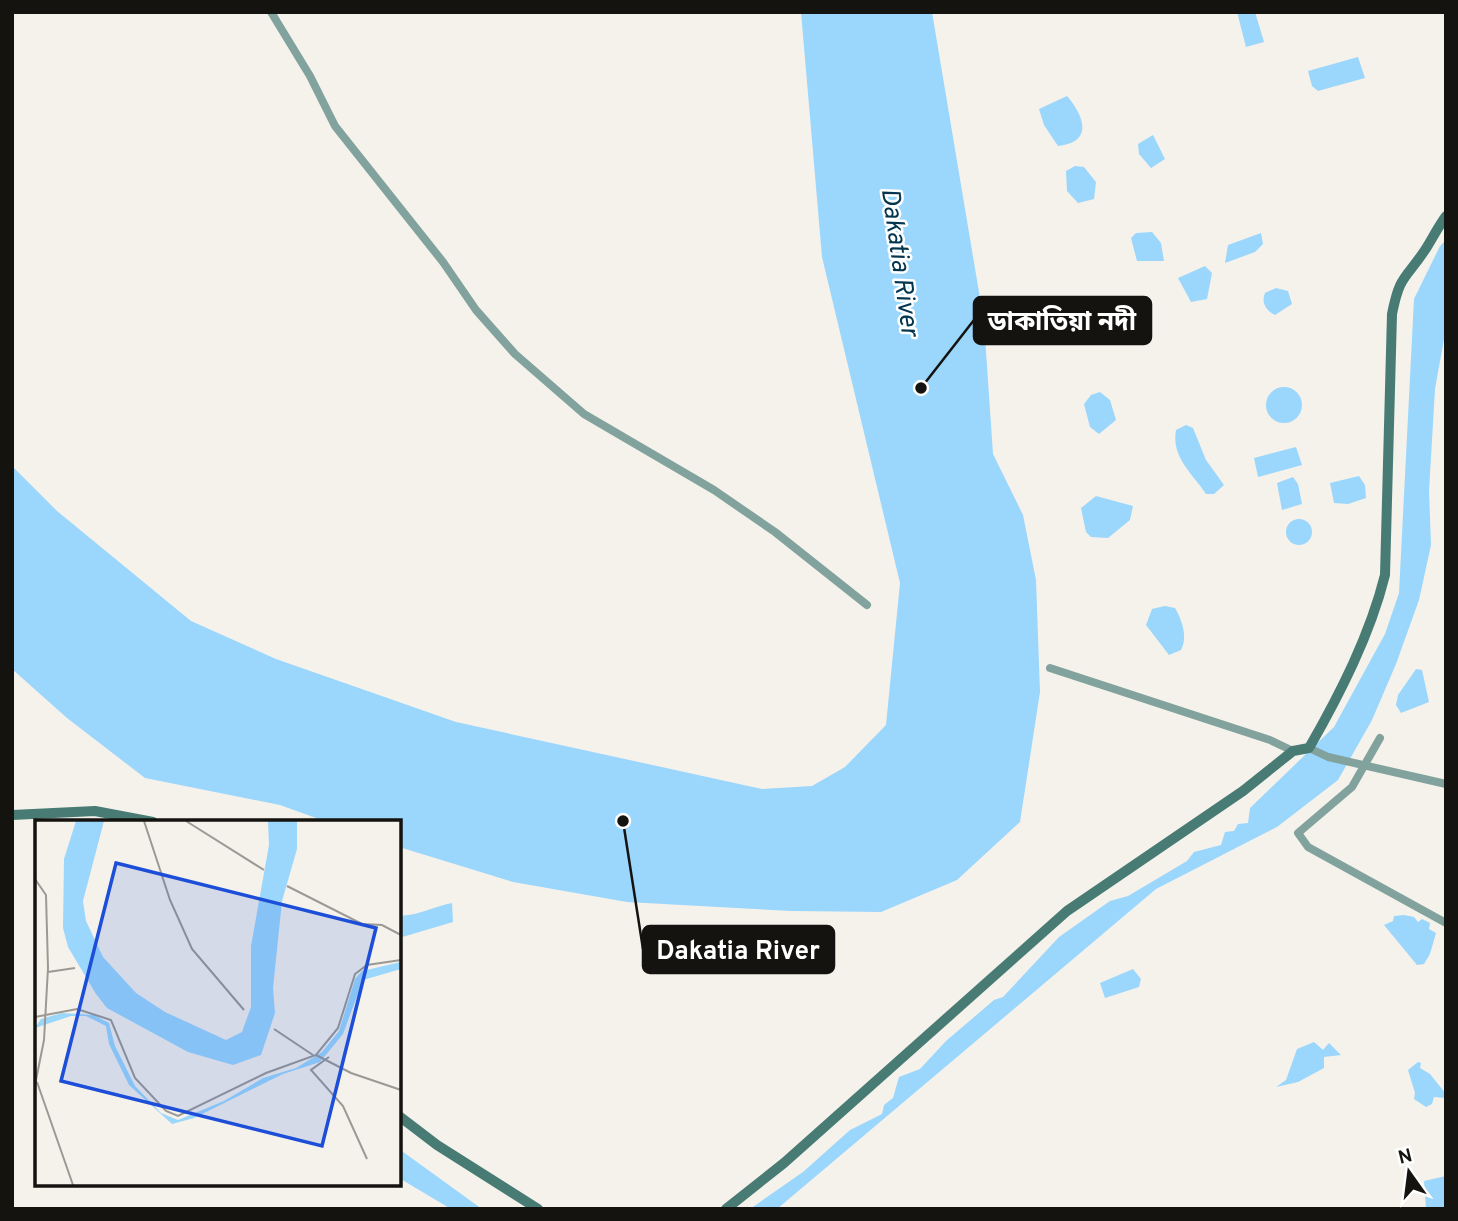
<svg xmlns="http://www.w3.org/2000/svg" width="1458" height="1221" viewBox="0 0 1458 1221" font-family="Overpass,'Noto Sans Bengali',sans-serif">
<style>
.water{fill:#9bd6fc}
.lines{fill:none;stroke-linecap:round;stroke-linejoin:round}
.minor{stroke:#82a29d;stroke-width:8}
.secondary{stroke:#497b75;stroke-width:10}
.labels{text-anchor:middle;stroke-width:5;stroke-linejoin:round;paint-order:stroke}
.water-label{font-size:26px;font-style:italic;fill:#03354e;stroke:#fff}
.inset-road{fill:none;stroke:#9b9993;stroke-width:2}
.view{fill:#1d4ed8;fill-opacity:0.15;stroke:#1d4ed8;stroke-width:3.5}
.inset-edge{fill:none;stroke:#141310;stroke-width:3.5}
.leader{fill:none;stroke:#141310;stroke-width:2.5}
.callout-dot{fill:#141310;stroke:#fff;stroke-width:2.5}
.callout{fill:#141310;stroke:#141310;stroke-width:2.5}
.callout-label{font-size:26px;text-anchor:middle;font-weight:bold;fill:#fff}
</style>
<rect width="100%" height="100%" fill="#f5f2eb"/>
<!-- water -->
<path class="water" d="M801,12H932L984,322L993,454L1023,515L1036,580L1040,692L1020,822L957,880L881,912L791,911L627,902L513,882L399,847V822H327L280,805L145,778L67,718L12,669V466L57,511L191,621L276,659L456,722L762,789L812,786L845,767L886,725L900,583L822,257Z
M1237,12H1255L1264,42L1246,47Z
M1358,57L1365,78L1318,91L1312,86L1308,71Z
M1067,96C1084,116 1094,142 1058,146L1044,125L1039,109Z
M1153,135L1165,159L1151,168L1139,154L1138,144Z
M1075,166L1084,167L1096,182L1094,199L1078,203L1067,191L1066,171Z
M1152,232L1161,243L1164,261H1137L1131,238L1136,233Z
M1261,233L1263,244L1255,252L1225,263L1228,245Z
M1446,240V328L1435,389L1429,491L1431,545L1419,600L1396,664L1372,720L1338,780L1277,827L1156,889L777,1209H750L803,1172L850,1130L882,1114L884,1105L893,1098L899,1077L920,1069L946,1041L994,1000L1003,997L1059,937L1110,901L1128,896L1187,861L1194,852L1221,845L1225,832L1234,831L1238,824L1248,823L1250,808L1334,727L1385,634L1399,593L1414,299L1440,246Z
M1205,266L1212,273L1207,299L1191,302L1178,278Z
M1276,288L1288,291L1292,304L1275,315C1266,310 1261,303 1265,293Z
M1266 405a18 18 0 1 1 36 0a18 18 0 1 1-36 0Z
M1100,392L1110,400L1116,420L1099,434L1090,427L1084,404L1091,395Z
M1186,425L1193,428L1206,460L1224,485L1214,494H1206C1192,473 1171,457 1176,430Z
M1296,447L1302,465L1258,477L1254,458Z
M1359,476L1365,485L1366,498L1348,504L1334,503L1330,483Z
M1293,477L1298,484L1302,504L1282,510L1277,483Z
M1096,496L1133,506L1130,520L1108,538L1091,537L1086,532L1081,508Z
M1286 532a13 13 0 1 1 26 0a13 13 0 1 1-26 0Z
M1165,606L1175,608C1182,620 1188,637 1181,650L1169,655L1146,625L1152,609Z
M1416,669L1422,670L1429,702L1401,713L1396,705L1398,695Z
M452,903L453,922L399,938V915C411,918 436,906 452,903Z
M1404,915L1414,917L1418,922L1422,919L1430,923L1429,929L1436,933L1430,954L1424,964L1417,965L1384,925L1393,921L1394,916Z
M1133,969L1141,979L1139,987L1105,998L1100,983Z
M1314,1042L1323,1050L1329,1043L1341,1055L1324,1057V1068L1298,1082L1276,1087L1286,1080L1297,1049Z
M1418,1062L1421,1063L1420,1068L1430,1074L1446,1094L1445,1098L1434,1097L1432,1104L1426,1107L1414,1099L1415,1093L1408,1070Z
M399,1149L482,1209H451L399,1178Z
M1446,1176V1209H1426L1424,1181Z"/>
<g class="lines">
<!-- minor -->
<path class="minor" d="M271,12L310,76L335,126L443,262L476,310L515,354L584,414L714,490L775,532L867,605
M1050,668L1270,740L1293,751
M1380,738L1352,787L1298,833L1308,847L1446,923
M1309,748L1328,757L1446,784"/>
<!-- secondary -->
<path class="secondary" d="M12,815L95,811L153,822
M399,1116L437,1145L538,1209
M726,1209L784,1163L1067,911L1243,791L1293,751L1309,748C1340,694 1370,635 1385,575L1392,314C1400,274 1405,280 1425,250C1432,239 1438,227 1446,216"/>
</g>
<g class="labels">
<!-- water labels -->
<g class="water-label">
<text transform="translate(901 262) rotate(82)" y="9">Dakatia River</text>
</g>
</g>
<!-- overview -->
<g transform="translate(35 820)">
<rect width="366" height="366" fill="#f5f2eb"/>
<path d="M41,1H69L48,81L51,101L68,137L101,173L130,192L191,220L207,212L216,187V126L234,25L233,1H262V29L247,81L238,168L240,193L226,235L198,245L153,232L72,188L61,174L33,127L28,108L29,39ZM366,142V149L328,160L308,214L285,242L248,254L159,298L137,304L94,265L74,224L71,206L51,196H36L0,208L6,199L27,193L59,195L74,203L80,226L100,266L126,293L143,300L189,281L228,258L261,248L287,232L304,211L320,159L327,151Z" fill="#9bd6fc"/>
<path class="inset-road" d="M109,1L135,80L157,129L209,190M151,1L229,50M0,59L11,75L13,148L9,220L0,265M252,66L327,104L347,105L366,115M13,152L40,148M0,197L42,189L76,200L100,258L131,291L143,296L231,253L281,235L303,208L320,154L332,145L366,140M239,209L278,235M281,235L316,253L366,270M294,237L276,250L308,286L332,339M2,262L38,365"/>
<path class="view" d="M81,43L341,108L287,326L26,261Z"/>
<rect width="366" height="366" class="inset-edge"/>
</g>
<!-- callouts -->
<path class="leader" d="M921 388L974 320M623 821L643 949"/>
<g class="callout-dot">
<circle cx="921" cy="388" r="7"/>
<circle cx="623" cy="821" r="7"/>
</g>
<g class="callout">
<rect x="974" y="297" width="177" height="47" rx="7"/>
<rect x="643" y="926" width="191" height="47" rx="7"/>
</g>
<g class="callout-label">
<text x="1062" y="330">ডাকাতিয়া নদী</text>
<text x="738" y="959">Dakatia River</text>
</g>
<!-- border -->
<rect width="1458" height="1221" fill="none" stroke="#141310" stroke-width="28"/>
<!-- north arrow -->
<g transform="translate(1409 1172) rotate(346)" stroke="#ffffff" stroke-width="5" paint-order="stroke">
<path d="M0-5L12 26L0 18L-12 26Z" fill="#141310"/>
<text y="-10" font-size="19" font-weight="bold" text-anchor="middle" fill="#141310">N</text>
</g>
</svg>
